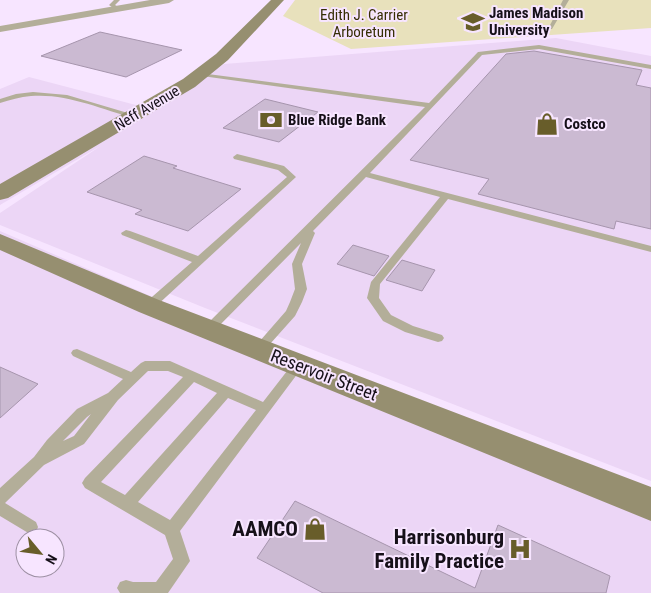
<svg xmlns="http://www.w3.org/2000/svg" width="651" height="593" viewBox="0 0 651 593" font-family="'Roboto Condensed',sans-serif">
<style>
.built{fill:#ecd6f6;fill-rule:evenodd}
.green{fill:#e8e1bc}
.building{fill:#cbbad2;stroke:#a695ad}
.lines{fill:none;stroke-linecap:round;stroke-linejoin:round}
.lane{fill:#b3ae99;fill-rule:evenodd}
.street{fill:#b3ae99;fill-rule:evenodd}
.secondary{fill:#968f70;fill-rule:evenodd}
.labels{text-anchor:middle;stroke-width:4;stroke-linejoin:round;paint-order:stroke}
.far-poi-label{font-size:15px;font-weight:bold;fill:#161019;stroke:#f7e5ff;text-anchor:start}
.far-park-label{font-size:15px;fill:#362e04;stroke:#f7e5ff}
.far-street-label{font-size:15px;fill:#161019;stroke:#f7e5ff}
.street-label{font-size:18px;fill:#161019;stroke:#f7e5ff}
.near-poi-label{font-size:21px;font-weight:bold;fill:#161019;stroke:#f7e5ff;text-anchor:end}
</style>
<rect width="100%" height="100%" fill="#f7e5ff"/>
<!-- built -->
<path class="built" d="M556,38L651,56V481L205,308L0,225V213L102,145L0,205V89L29,77L155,110L224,64Z
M0,231L651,512V593H0ZM25,538H55V568H25Z"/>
<!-- green -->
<path class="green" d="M295,0H651V28L351,49L283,16Z"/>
<!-- building -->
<path class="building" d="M100,32L182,50L126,77L41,56Z
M534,51L642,70L636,85L651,88V229L616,221L614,229L478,194L489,179L410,160L506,54Z
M265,99L318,112L279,142L223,128Z
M144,156L177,166L173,168L241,189L188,231L135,214L142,210L87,192Z
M353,245L389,256L374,276L337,264Z
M402,260L435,270L422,291L386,280Z
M0,367L38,384L0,418Z
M295,501L475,588L498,525L610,576L606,593H323L257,558Z"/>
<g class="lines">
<!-- lane -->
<path class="lane" d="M114,0H120L115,5L120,8V10H116L109,5Z
M563,0H569L552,29H548Z
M539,45L651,65V69L539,49L482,55L370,173L651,246V252L448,199L380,284L379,298L391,315L413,326L442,335L444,338L442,341L438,342L405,332L383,321L367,298L371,282L440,197L366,177L313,231L315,233L302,264L307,289L302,302L295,316L262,353H254L252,350L286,311L290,302L295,289L292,264L301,243L212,333H204L202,330L204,327L425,107L202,76L199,74L200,73L429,103L478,52Z
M33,92L67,95L138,116L134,118C101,109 66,93 31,96C20,97 10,100 0,103V99L16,94Z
M237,154L284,166L296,177L153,309H145L143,306L145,303L192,262L122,235L121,233L126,230L130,231L198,256L287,177L278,170L234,159L233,157Z
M77,349L131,372L141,363L145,361H170L263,402L294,362H302L304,365L180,531L190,561L168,593H120L117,588L120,582L126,580L133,582H156L173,559L165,535L85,488L82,483L85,478L183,377L168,371H148L118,400L84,444L44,465L5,503L36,522L38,527L36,532L30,534L0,516V488L34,457L47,440L77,409L108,393L123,379L73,356L71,353L73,350ZM194,382L217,393L125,495L101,482ZM228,398L256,410L170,520L138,502ZM91,414L74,436L63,441L87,417Z"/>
<!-- street -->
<path class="street" d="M150,0H174L169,3L0,32V26Z"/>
<!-- secondary -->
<path class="secondary" d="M271,0H284L228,60L195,87L8,198L0,200V184L183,79L216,54Z
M0,234L159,300L651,487V521L139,312L0,250Z"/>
</g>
<!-- icons -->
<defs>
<symbol id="university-bare" viewBox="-9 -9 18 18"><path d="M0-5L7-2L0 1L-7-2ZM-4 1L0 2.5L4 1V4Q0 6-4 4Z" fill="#685d2a" stroke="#f7e5ff" stroke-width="2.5" paint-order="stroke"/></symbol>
<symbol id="bank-bare" viewBox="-9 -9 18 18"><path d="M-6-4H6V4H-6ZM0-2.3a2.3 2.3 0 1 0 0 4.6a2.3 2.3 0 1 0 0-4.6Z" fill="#685d2a" stroke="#f7e5ff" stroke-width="2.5" paint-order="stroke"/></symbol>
<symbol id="shop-bare" viewBox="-9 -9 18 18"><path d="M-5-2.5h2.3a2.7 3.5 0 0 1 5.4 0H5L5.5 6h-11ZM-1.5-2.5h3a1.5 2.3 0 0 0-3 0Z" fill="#685d2a" stroke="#f7e5ff" stroke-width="2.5" paint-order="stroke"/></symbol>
<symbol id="hospital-bare" viewBox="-9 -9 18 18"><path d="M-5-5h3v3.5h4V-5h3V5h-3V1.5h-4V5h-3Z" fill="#685d2a" stroke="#f7e5ff" stroke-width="2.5" paint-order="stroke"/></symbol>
</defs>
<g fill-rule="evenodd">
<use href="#university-bare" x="457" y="6" width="32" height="32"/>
<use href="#bank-bare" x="255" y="104" width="32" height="32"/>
<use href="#shop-bare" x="531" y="108" width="32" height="32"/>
<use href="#shop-bare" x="299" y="513" width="32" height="32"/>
<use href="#hospital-bare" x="504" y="533" width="32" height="32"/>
</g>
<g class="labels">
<!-- far-poi labels -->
<g class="far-poi-label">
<text x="489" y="18">James Madison<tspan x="489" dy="17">University</tspan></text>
<text x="288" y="125">Blue Ridge Bank</text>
<text x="564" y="129">Costco</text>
</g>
<!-- far-park labels -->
<g class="far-park-label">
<text x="364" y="20">Edith J. Carrier<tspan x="364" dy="17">Arboretum</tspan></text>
</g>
<!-- far-street labels -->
<g class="far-street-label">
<text transform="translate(147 108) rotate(-31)" y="5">Neff Avenue</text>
</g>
<!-- street labels -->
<g class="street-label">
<text transform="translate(324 375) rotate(21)" y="6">Reservoir Street</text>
</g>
<!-- near-poi labels -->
<g class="near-poi-label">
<text x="298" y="536">AAMCO</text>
<text x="504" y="544">Harrisonburg<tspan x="504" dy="24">Family Practice</tspan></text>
</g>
</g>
<!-- north arrow -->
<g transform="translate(40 553) rotate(119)"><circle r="24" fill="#f7e5ff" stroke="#9d90a3"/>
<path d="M0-4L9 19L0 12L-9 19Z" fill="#685d2a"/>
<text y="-8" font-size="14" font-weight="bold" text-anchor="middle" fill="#161019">N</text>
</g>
</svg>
